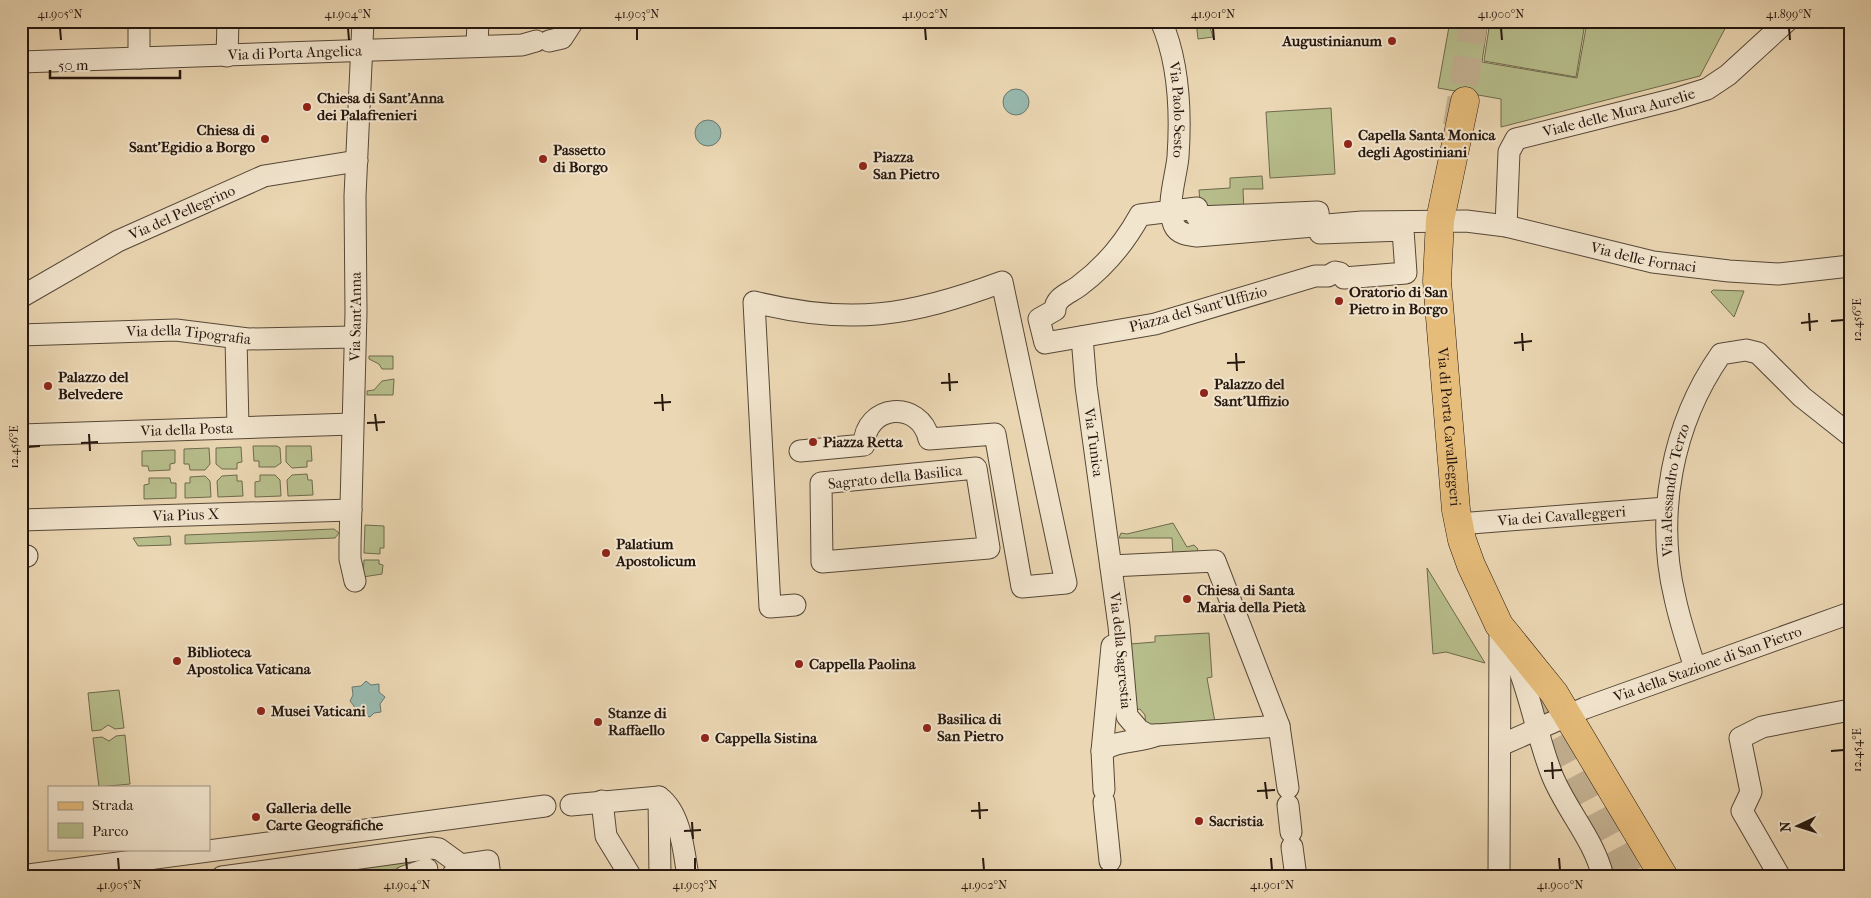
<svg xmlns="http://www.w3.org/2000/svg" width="1871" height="898" viewBox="0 0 1871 898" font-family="'IM FELL French Canon',serif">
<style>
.green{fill:#b7be8c;stroke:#6e6a4d}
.water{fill:#98b9af;stroke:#6a786f}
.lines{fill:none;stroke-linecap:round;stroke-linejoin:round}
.major-tunnel{stroke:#c3b192;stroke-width:28;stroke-dasharray:28 14;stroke-linecap:butt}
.minor-casing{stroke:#564737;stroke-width:23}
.major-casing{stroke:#25170e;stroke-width:29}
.minor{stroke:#f2e5ce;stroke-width:21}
.major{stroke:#e6bc7a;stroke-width:28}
.ticks{fill:none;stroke:#25170e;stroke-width:2}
.poi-dot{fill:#8f2418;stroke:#f2e5ce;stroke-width:2}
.labels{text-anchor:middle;stroke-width:4;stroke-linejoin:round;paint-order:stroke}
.poi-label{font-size:15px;font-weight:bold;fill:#25170e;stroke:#f2e5ce;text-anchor:start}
.street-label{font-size:15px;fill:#25170e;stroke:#f2e5ce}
.neatline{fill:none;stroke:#25170e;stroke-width:2}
.ticks-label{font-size:12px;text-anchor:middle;fill:#25170e}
</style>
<rect width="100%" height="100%" fill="#ebd7b3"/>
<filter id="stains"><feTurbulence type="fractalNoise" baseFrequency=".004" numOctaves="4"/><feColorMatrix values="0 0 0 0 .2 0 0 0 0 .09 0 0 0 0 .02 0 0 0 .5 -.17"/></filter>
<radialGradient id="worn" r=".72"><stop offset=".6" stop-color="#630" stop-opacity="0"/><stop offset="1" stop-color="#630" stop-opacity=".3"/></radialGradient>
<!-- green -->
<path class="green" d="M1196,21H1208L1213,37L1198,39Z
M1450,21H1488L1482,62L1577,78L1586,28L1582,21H1729L1700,76L1501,127V99L1438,88Z
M1490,21H1539L1584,29L1576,77L1484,61Z
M1331,108L1335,174L1270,178L1266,112Z
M1262,176L1263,189H1243L1244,212L1201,215L1199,190L1230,188V178Z
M1713,290L1744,291L1734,317L1711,292Z
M369,356H393V369H382L379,364L369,359Z
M394,379L393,395H367V391L374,390L382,381Z
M253,446H277L280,448L281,463L275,467H259V461H254Z
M286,446H311L312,461H307V467L292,468L286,462Z
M241,447L242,462L237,463V469H222L216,464V448Z
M209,448L210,464L205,470H190L189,464H184V449Z
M175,450V463L170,464V470L149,471L148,466H142V451Z
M307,474L308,480H312L313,495L288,496L287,480L292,475Z
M237,475V481H242L243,496L218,497L217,481L222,476Z
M260,475H275L280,480L281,496L255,497V482L260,481Z
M205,476L210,481L211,497L185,498V483H190V477Z
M149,478H170L171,483H176V498L144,499V485L149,484Z
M1173,523L1187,547L1194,545L1198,549L1196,553L1173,555L1172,538H1119L1121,533L1127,534Z
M365,525L384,526V548H380V554L364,553Z
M334,529L339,533L335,538L185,544V535Z
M170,536L171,545L138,546L133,538Z
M364,560H379V564L383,565L382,574L363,577Z
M1427,568L1485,663L1446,652L1433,654Z
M1209,633L1212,677L1207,678L1215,722L1146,729L1145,715L1140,709L1135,710L1130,644L1155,642V636Z
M119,690L124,728L115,729L108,725L101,730L92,731L88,693Z
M125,735L130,784L99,787L93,738L102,737L109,741L116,736Z
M422,854L425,861L379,877H258Z"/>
<!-- water -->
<path class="water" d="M1003 102a13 13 0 1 1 26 0a13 13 0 1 1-26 0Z
M695 133a13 13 0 1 1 26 0a13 13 0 1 1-26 0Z
M366,681L371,685L379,684V692L385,697L380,704L381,712L374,713L370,717L363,714H355L354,706L350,701L353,695L352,687L361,686Z"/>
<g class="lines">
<!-- major-tunnel -->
<path class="major-tunnel" d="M1457,126L1474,21
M1536,701L1630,877"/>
<defs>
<g id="minor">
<path d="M139,21V58"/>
<path id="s1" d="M1161,21C1179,62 1181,113 1178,157C1176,178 1166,204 1174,225C1178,234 1188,235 1197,236L1362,222L1466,221L1506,226L1653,262L1729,271L1778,274L1850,266"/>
<path d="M549,41L562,38L573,21"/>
<path d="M477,46L478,21"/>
<path d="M227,56L228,21"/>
<path id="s2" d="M21,62L522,45L536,41"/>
<path d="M1197,208V217L1318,212L1320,233L1403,230L1406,273L1344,278L1340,273L1335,272L1328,276H1315L1155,324L1045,343L1039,319L1055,310C1055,297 1070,293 1079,286C1106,266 1124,244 1140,215Z"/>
<path id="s3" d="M1506,226L1509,152L1516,139L1675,99L1707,89L1728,75L1787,21"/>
<path id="s4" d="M21,297L118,241L264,176L357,161"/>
<path id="s5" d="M21,335L176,330L248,339L354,337"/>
<path id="s6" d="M1082,337L1086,386L1119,626L1127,716L1139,730L1148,735H1157"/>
<path d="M236,338L238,427"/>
<path id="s7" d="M21,435L352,424"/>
<path d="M976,468L989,548L822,562L821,483Z"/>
<path id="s8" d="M21,520L351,510"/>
<path id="s9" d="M1458,524L1666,508"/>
<path d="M21,556H27"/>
<path d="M1111,566L1215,561L1279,726L1288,788"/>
<path id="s10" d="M355,581L350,559V544L356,312L355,196L363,21"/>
<path d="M795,605L770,607L754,302C851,326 910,316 1002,282L1066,583L1022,587L995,434L929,439C920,399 865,404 864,445L800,451"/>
<path d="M1512,651C1530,691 1536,734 1552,775C1566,810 1594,839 1603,877"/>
<path id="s11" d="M1695,668C1688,645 1680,622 1675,598C1655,515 1672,424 1721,354L1746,350L1758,353L1802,397L1850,435"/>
<path id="s12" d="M1501,745L1585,708L1850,613"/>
<path d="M1102,751C1118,739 1139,743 1157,735L1279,726"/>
<path d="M1104,790L1102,751L1112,646"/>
<path d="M659,797L660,877"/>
<path d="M602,801L606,836L631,877"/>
<path d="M1104,802L1110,861"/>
<path d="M571,805L659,797C681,813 684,852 688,877"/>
<path d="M1288,805L1291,832"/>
<path d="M1292,847L1296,877"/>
<path d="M21,876L545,806"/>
<path d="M222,877L432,848L439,849L461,865"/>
<path d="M404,877L427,869"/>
<path d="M451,877L461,865L488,861L490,877"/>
<path d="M1499,877L1500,635"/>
<path d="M1780,877L1742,811L1751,792L1740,738L1762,727L1850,710"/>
</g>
<g id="major">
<path id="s13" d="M1465,101L1440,220L1437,281L1456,510L1462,540L1471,565L1499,625L1554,693L1664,877"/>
</g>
</defs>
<!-- minor casing -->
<use href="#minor" class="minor-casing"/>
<!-- major casing -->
<use href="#major" class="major-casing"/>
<!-- minor -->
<use href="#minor" class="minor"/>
<!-- major -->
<use href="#major" class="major"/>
</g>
<!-- ticks -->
<path class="ticks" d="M60,28L61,40M348,28L349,40M637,28V40M925,28L926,40M1213,28L1214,40M1501,28L1502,40M1789,28L1790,40M1809,313L1810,331M1831,321L1844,320M1801,323L1818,321M1522,333L1523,351M1514,343L1532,341M1236,353L1237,371M1227,363L1245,362M949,373L950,391M941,383L958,382M662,394L663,411M654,403L671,402M375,414L377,431M367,423L385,422M89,434L90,451M81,443L98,442M28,447L40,446M1831,751L1844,750M1552,762L1553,779M1544,771L1562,770M1265,782L1267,799M1257,791L1275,790M979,802L980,819M971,811L988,810M692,822L693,839M684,831L701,830M118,858L119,870M406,858L407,870M695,858V870M983,858L984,870M1271,858L1272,870M1559,858L1560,870"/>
<!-- markers -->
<g class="poi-dot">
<circle cx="1392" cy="41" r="5"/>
<circle cx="307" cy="107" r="5"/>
<circle cx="265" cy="139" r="5"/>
<circle cx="1348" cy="144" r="5"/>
<circle cx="543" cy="159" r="5"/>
<circle cx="863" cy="166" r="5"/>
<circle cx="1339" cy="301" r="5"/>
<circle cx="48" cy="386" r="5"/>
<circle cx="1204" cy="393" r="5"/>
<circle cx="813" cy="442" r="5"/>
<circle cx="606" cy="553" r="5"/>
<circle cx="1187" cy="599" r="5"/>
<circle cx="177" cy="661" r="5"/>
<circle cx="799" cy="664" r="5"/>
<circle cx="261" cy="711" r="5"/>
<circle cx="598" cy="722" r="5"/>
<circle cx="927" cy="728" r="5"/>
<circle cx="705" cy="738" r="5"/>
<circle cx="256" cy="817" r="5"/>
<circle cx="1199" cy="821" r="5"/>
</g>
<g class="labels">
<!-- poi labels -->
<g class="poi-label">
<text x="1382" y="46" text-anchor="end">Augustinianum</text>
<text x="317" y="103">Chiesa di Sant'Anna<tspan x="317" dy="17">dei Palafrenieri</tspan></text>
<text x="255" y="135" text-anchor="end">Chiesa di<tspan x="255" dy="17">Sant'Egidio a Borgo</tspan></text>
<text x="1358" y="140">Capella Santa Monica<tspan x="1358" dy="17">degli Agostiniani</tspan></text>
<text x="553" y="155">Passetto<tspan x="553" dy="17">di Borgo</tspan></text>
<text x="873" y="162">Piazza<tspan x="873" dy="17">San Pietro</tspan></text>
<text x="1349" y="297">Oratorio di San<tspan x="1349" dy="17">Pietro in Borgo</tspan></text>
<text x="58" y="382">Palazzo del<tspan x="58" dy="17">Belvedere</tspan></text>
<text x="1214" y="389">Palazzo del<tspan x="1214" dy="17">Sant'Uffizio</tspan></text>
<text x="823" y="447">Piazza Retta</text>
<text x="616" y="549">Palatium<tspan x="616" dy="17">Apostolicum</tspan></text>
<text x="1197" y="595">Chiesa di Santa<tspan x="1197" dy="17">Maria della Pietà</tspan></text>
<text x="187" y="657">Biblioteca<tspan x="187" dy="17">Apostolica Vaticana</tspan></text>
<text x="809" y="669">Cappella Paolina</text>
<text x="271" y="716">Musei Vaticani</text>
<text x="608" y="718">Stanze di<tspan x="608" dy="17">Raffaello</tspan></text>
<text x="937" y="724">Basilica di<tspan x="937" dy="17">San Pietro</tspan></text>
<text x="715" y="743">Cappella Sistina</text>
<text x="266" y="813">Galleria delle<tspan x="266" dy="17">Carte Geografiche</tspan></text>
<text x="1209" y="826">Sacristia</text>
</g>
<!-- street labels -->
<g class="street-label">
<text dy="5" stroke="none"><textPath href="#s2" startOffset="274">Via di Porta Angelica</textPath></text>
<text dy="5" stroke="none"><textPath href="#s1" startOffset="91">Via Paolo Sesto</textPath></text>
<text dy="5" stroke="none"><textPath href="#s3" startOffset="195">Viale delle Mura Aurelie</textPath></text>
<text dy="5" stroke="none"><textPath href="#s4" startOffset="182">Via del Pellegrino</textPath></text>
<text dy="5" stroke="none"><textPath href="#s1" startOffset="685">Via delle Fornaci</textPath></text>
<text transform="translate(1198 309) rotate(-15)" y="5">Piazza del Sant'Uffizio</text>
<text dy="5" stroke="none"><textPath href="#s10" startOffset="265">Via Sant'Anna</textPath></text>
<text dy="5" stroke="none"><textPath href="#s5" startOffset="168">Via della Tipografia</textPath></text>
<text dy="5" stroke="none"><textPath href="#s13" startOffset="329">Via di Porta Cavalleggeri</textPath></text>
<text dy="5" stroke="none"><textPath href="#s7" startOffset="166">Via della Posta</textPath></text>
<text dy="5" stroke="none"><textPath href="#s6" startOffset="106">Via Tunica</textPath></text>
<text transform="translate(895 477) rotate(-6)" y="5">Sagrato della Basilica</text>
<text dy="5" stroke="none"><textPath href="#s11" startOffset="182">Via Alessandro Terzo</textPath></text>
<text dy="5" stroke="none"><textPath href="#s8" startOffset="165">Via Pius X</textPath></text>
<text dy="5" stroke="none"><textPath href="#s9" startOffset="104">Via dei Cavalleggeri</textPath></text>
<text dy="5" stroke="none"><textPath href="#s6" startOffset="316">Via della Sagrestia</textPath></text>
<text dy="5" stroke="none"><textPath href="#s12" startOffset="222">Via della Stazione di San Pietro</textPath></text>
</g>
</g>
<!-- margin -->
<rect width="1871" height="898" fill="none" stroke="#ebd7b3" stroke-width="55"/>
<!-- legend -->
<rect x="48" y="786" width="162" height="65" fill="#f2e5ce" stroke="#a09381"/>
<rect x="58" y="802" width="25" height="8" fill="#e6bc7a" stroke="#a09381"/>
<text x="92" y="810" font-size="15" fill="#25170e">Strada</text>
<rect x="58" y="823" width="25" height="15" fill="#b7be8c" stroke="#a09381"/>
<text x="92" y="836" font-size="15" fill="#25170e">Parco</text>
<!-- north arrow -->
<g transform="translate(1798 826) rotate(266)" stroke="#f2e5ce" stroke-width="4" paint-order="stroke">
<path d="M0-4L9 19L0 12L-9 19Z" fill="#25170e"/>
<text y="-8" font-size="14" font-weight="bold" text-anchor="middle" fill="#25170e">N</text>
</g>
<!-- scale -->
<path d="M50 70v8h130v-8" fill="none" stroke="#25170e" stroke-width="2.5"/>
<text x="58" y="70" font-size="15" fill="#25170e" stroke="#f2e5ce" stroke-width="4" paint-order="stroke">50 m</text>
<rect x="28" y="28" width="1816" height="842" class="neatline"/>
<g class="ticks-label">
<text x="60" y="18">41.905°N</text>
<text x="348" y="18">41.904°N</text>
<text x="637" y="18">41.903°N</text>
<text x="925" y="18">41.902°N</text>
<text x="1213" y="18">41.901°N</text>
<text x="1501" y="18">41.900°N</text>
<text x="1789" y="18">41.899°N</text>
<text transform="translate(1857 320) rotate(-90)" y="4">12.456°E</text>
<text transform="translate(14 447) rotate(-90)" y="4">12.456°E</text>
<text transform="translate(1857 750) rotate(-90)" y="4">12.454°E</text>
<text x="119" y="889">41.905°N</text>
<text x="407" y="889">41.904°N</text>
<text x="695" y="889">41.903°N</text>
<text x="984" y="889">41.902°N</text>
<text x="1272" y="889">41.901°N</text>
<text x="1560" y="889">41.900°N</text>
</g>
<rect width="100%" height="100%" filter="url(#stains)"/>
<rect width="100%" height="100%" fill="url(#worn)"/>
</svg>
